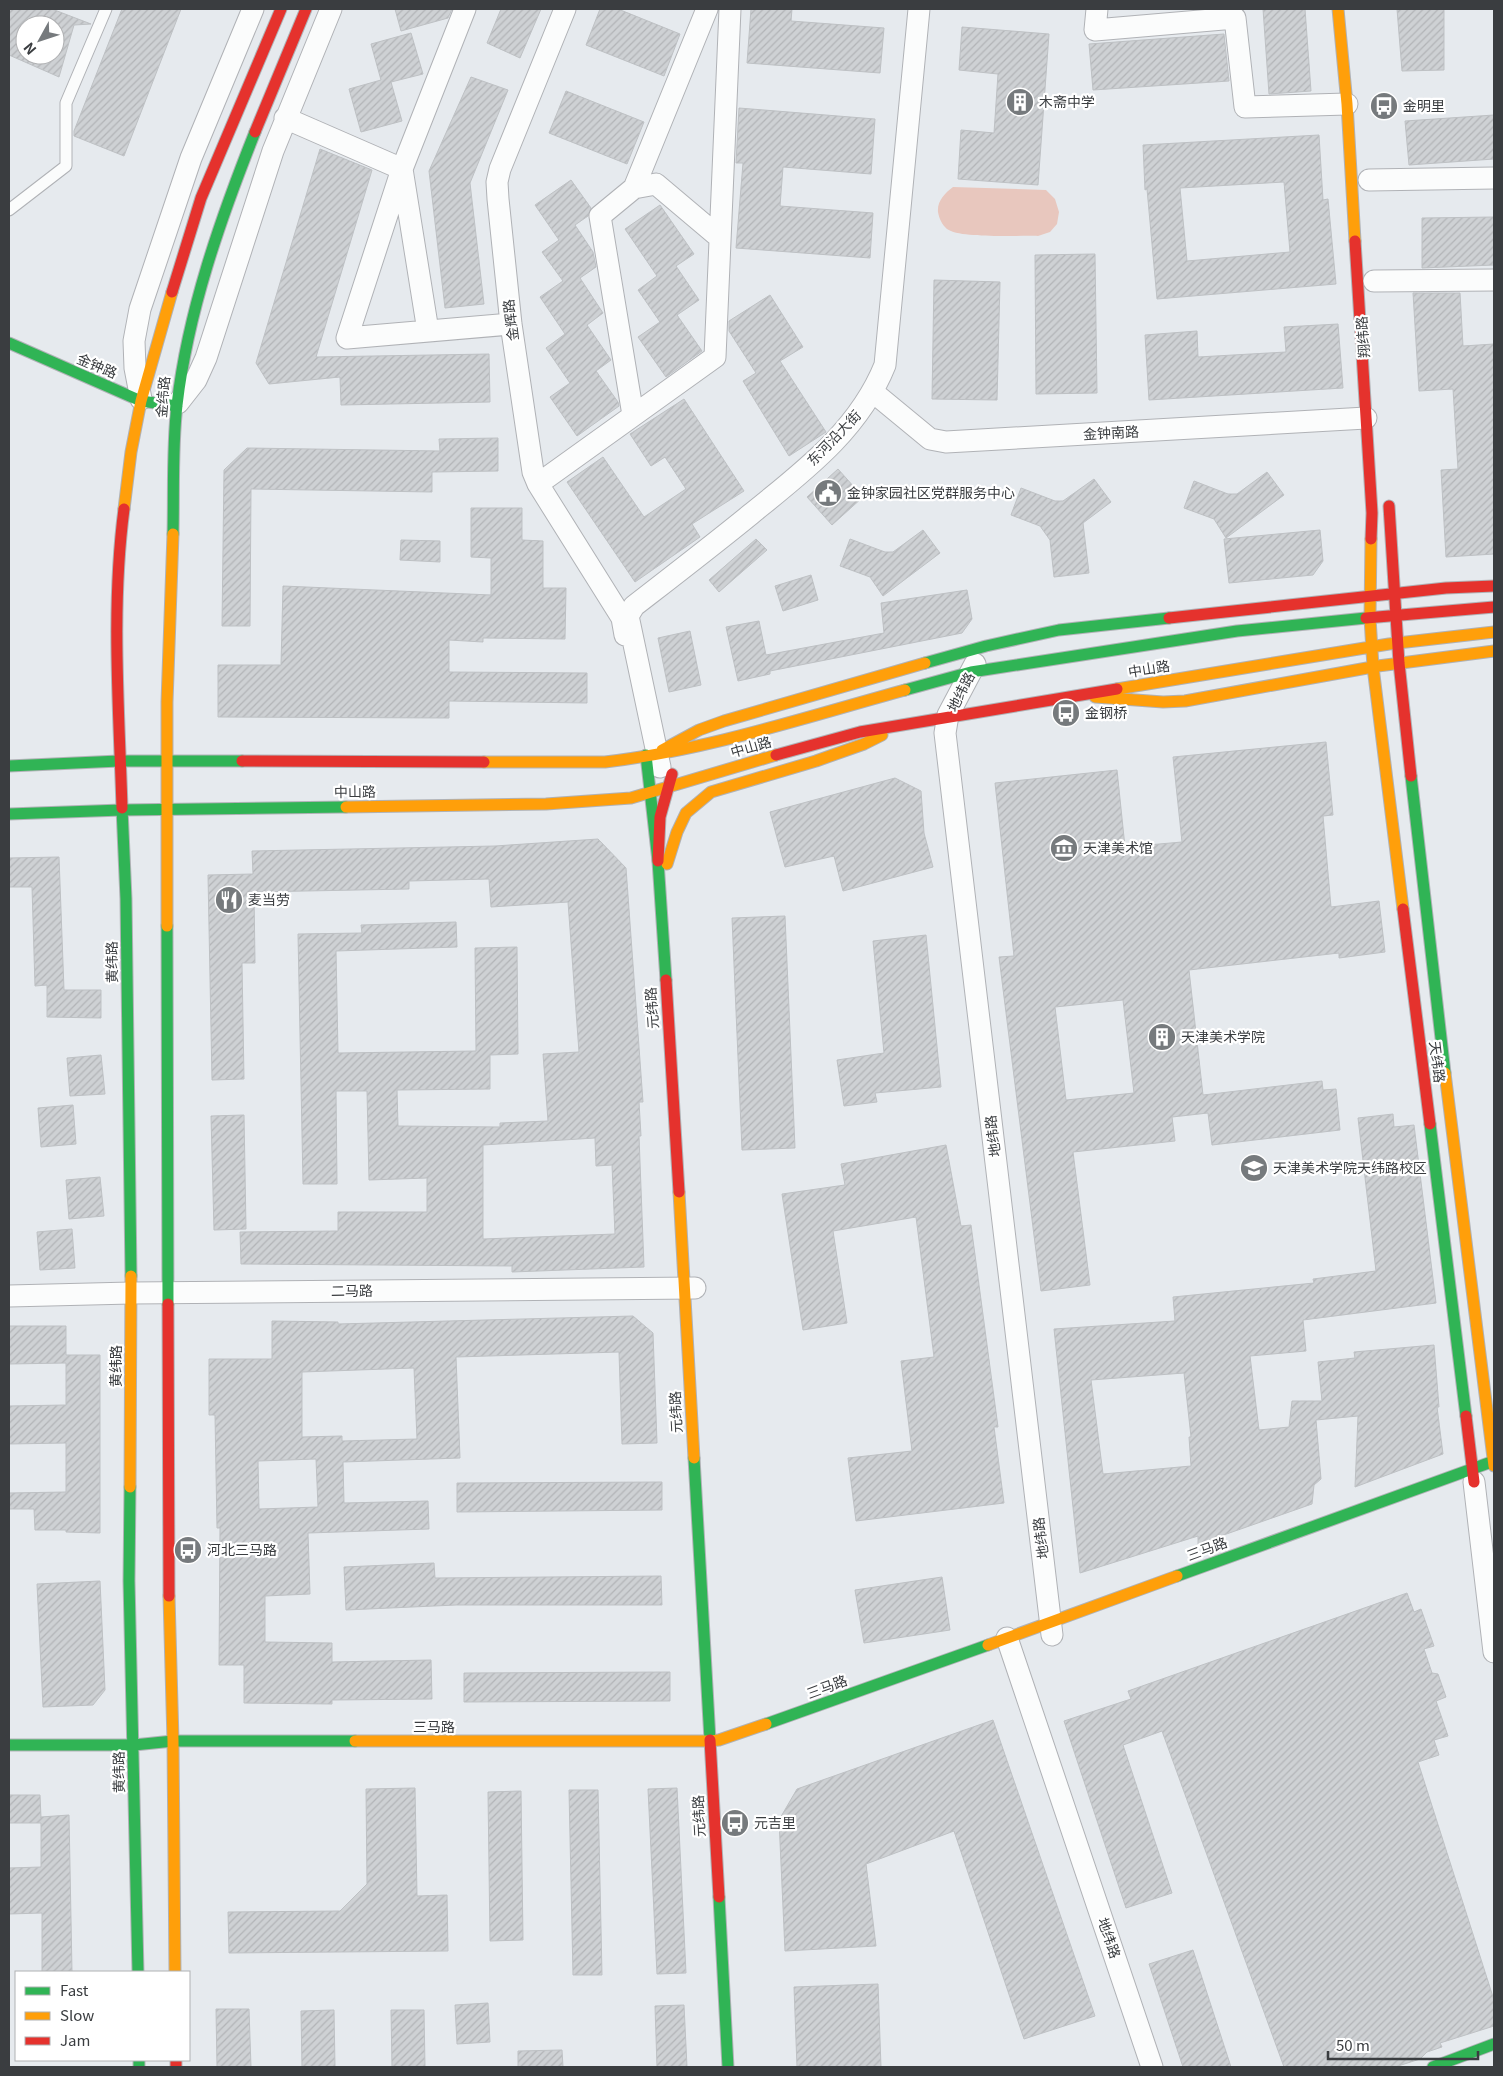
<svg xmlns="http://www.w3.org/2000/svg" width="1503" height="2076" viewBox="0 0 1503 2076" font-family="Georgia,'Noto Sans SC',serif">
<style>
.pitch{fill:#e8c7be}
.building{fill:url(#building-hatch);stroke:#bec1c4;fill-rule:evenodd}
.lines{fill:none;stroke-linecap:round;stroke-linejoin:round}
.lane-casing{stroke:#b0b2b6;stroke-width:13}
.street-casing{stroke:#b0b2b6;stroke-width:23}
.fast-casing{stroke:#b0b2b6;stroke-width:13}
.slow-casing{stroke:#b0b2b6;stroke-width:13}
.jam-casing{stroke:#b0b2b6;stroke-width:13}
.lane{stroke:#fbfcfc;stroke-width:11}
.street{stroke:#fbfcfc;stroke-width:21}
.fast{stroke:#30b455;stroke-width:11}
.slow{stroke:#ff9f0a;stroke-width:11}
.jam{stroke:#e5322d;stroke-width:11}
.labels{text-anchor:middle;stroke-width:4.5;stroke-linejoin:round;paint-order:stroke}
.poi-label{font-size:14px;fill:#3a3d40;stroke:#fff;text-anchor:start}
.street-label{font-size:14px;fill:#3a3d40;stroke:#fff}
</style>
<defs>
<pattern id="building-hatch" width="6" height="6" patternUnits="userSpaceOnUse" patternTransform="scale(1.25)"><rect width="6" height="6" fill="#ced1d4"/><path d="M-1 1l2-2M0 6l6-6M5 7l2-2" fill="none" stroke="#b2b4b7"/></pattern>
</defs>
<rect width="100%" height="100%" fill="#e6eaee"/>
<!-- pitch -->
<path class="pitch" d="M953,187L1046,190L1055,199L1059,212L1057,224L1050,232L1038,236C1019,235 961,239 947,229C942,225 939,218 938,212C937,201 945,193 953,187Z"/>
<!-- building -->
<path class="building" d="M9,9H52L91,24L74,25L59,77L9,55ZM25,25H55V55H25Z
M122,9H181L124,156L74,136V131Z
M395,9H452L448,18L401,31Z
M501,9H541L520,58L487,43Z
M600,9H618L680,34L664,76L586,45Z
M751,9H792L791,21L884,28L880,73L747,63Z
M1263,9H1305L1311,91L1269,94Z
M1397,9H1444V70L1402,71Z
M962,27L1049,34L1038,185L958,179L961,130L994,133L998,74L959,70Z
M411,33L423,74L391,82L402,121L361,132L349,89L381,80L371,44Z
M1224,34L1229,81L1093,90L1089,44Z
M471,77L508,90L470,183L484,304L445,308L429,171Z
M566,91L644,122L627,164L549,133Z
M739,108L875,119L871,174L783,167L780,206L873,213L870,258L736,248L743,163H736Z
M1494,115V159L1409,165L1405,121Z
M1319,135L1323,200L1328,199L1336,284L1157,299L1147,189L1145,190L1143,145ZM1284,182L1290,252L1187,261L1180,188Z
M320,149L372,170L316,357L489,354L490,402L341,405L340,377L269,384L256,363Z
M571,180L591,208L588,216L575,225L593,252L596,267L580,278L603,313L587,325L611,360L596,371L618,402L619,406L577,436L550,397L570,383L546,348L565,334L540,297L563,281L542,252L559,240L535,205Z
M660,205L694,254L676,266L699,300L677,315L702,351L666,377L638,337L660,322L638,290L657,276L625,229Z
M1494,217V265L1422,268V218Z
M1095,254L1097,393L1036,394L1035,255Z
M934,280L1000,282L997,400L932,399Z
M1413,293H1460L1463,346L1494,344V554L1446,557L1441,470L1458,469L1453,389L1419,391Z
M770,295L803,347L780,361L826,432L789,456L743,381L756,373L729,331V321Z
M1338,324L1343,388L1149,400L1145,335L1197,331L1198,357L1286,352L1284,327Z
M684,399L744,491L692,524L700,537L635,582L567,482L603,457L644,517L686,489L665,457L651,466L630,434Z
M498,438V471L432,472V492L251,489L250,626H222L224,470L247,448L440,451L439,439Z
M838,469L863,497L832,525L807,497Z
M1267,472L1284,495L1226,538L1214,519L1184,508L1194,481L1228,494H1237Z
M1094,479L1111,502L1083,523L1089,573L1054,577L1050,540L1040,526L1011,515L1021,488L1055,501H1063Z
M471,508H522V540L543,541V588H566L565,639L483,638V642L449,640V672L587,673V703L449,701V718L218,717V665H281L283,586L491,595V558L471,557Z
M923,530L940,553L883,596L870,577L840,566L850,539L885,552H893Z
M1320,530L1323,561L1313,575L1229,583L1224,539Z
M756,539L767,550L719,592L709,580Z
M401,540L440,541V562L400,560Z
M811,575L818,600L783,611L775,586Z
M967,590L972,619L962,633L770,671V674L738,681L726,627L759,621L766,655L884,633L881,603Z
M690,631L701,685L669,692L658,638Z
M1326,742L1333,815L1323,816L1331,907L1379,901L1385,952L1339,958V953L1189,970L1203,1095L1322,1081L1323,1090L1336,1089L1340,1130L1212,1145L1208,1113L1172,1117L1175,1141L1073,1152L1090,1285L1041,1291L999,957L1014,956L995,783L1117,770L1125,847L1182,842L1173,757ZM1123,1000L1134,1093L1066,1100L1055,1007Z
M895,778L921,791L924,833L933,867L843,891L834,856L785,867L770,812Z
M598,839L626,868L643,1102H639L641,1136H639L644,1267L512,1272V1266L241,1264L240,1232L338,1231V1212H427V1178L369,1180L367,1091H336L337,1184H303L298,934L362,933L361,925L456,922L457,947L336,951L338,1053L476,1051L475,948L517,947L518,1054L490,1055V1089L397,1090L398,1126L500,1127V1123L548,1121L543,1054L579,1052L568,902L491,907L489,879L409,881V889L254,892L255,963H242L244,1079L212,1080L208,875L253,874L252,851L495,846ZM595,1138L596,1166L612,1165L615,1234L483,1239V1145Z
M59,857L64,990H101V1018L47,1017V985L35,986L32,887H9V858Z
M785,916L795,1148L742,1150L732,918Z
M926,935L941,1087L875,1093L877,1102L844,1106L837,1060L884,1053L873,941Z
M101,1055L105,1094L70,1096L67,1058Z
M73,1105L76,1144L41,1147L38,1108Z
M1393,1114L1394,1127L1414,1125L1436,1303L1303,1320L1306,1351L1250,1356L1259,1430L1289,1427L1292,1401H1322L1318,1362L1355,1358L1354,1352L1434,1345L1439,1407H1437L1443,1454L1355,1487L1358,1416L1316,1420L1321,1479L1314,1485L1312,1504L1198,1544V1536L1080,1573L1054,1329L1175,1321L1173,1297L1314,1283L1313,1279L1376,1271L1358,1118ZM1184,1373L1191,1437H1189L1191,1466L1103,1474L1091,1380Z
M244,1115L246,1229L214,1230L211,1116Z
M946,1145L961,1226L971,1225L998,1427H994L1004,1503L856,1521L848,1458L912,1451L901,1361L934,1357L916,1217L833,1231L847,1323L803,1330L782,1194L845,1185L841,1164Z
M100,1177L104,1216L69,1219L66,1180Z
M72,1229L75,1268L40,1270L37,1232Z
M633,1316L653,1333L657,1443L622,1444L619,1352L456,1357L460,1458L343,1462L344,1503L428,1501L429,1529L308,1533L310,1594L265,1596V1642L332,1643V1662L431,1660L432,1699L332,1700V1704L244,1703V1665H219L220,1528H217L215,1415H209V1359H272V1321L338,1322V1324ZM414,1368L417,1439L342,1441V1436L302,1437V1372ZM316,1459L318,1507L259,1509L258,1461Z
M9,1326H66V1355H100V1533L66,1532V1530H35L34,1509H9V1493L66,1492V1443L9,1444V1406L66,1405V1363L9,1364Z
M662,1482V1510L457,1512V1483Z
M434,1563L435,1578L661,1576L662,1605H456L346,1610L344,1567Z
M942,1577L950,1630L864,1643L855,1590Z
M100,1581L105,1690L93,1705L43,1707L37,1584Z
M1407,1593L1414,1612L1421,1609L1434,1646L1424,1649L1432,1673L1438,1674L1446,1697L1436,1701L1448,1736L1434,1740L1439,1755L1418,1762L1494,2000V2026L1440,2043L1442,2047L1427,2052L1420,2059L1395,2067H1284L1162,1731L1123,1745L1172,1893L1126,1908L1064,1721L1131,1699L1128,1691Z
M670,1672V1701L464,1702V1673Z
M993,1720L1095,2016L1024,2039L954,1831L866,1864L876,1946L785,1951L779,1820L797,1789Z
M415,1788L417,1896L447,1895L448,1951L229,1953L228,1912L340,1911L367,1884L366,1789Z
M677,1788L686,1973L657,1974L648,1789Z
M569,1790H598L602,1975H573Z
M521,1791L523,1940L490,1941L488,1792Z
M9,1795H40L41,1818V1817L69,1815L72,1972H42V1913L9,1914V1868L41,1867V1823H9Z
M1193,1950L1231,2067H1183L1149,1964Z
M878,1984L881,2067H797L794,1987Z
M488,2003L490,2042L457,2044L455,2005Z
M684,2005L687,2067H657L655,2006Z
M216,2009H249L251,2067H217Z
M334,2010L335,2067H302L301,2011Z
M391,2010H424L425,2067H392Z
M562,2050L563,2067H518V2051Z"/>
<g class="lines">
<defs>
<path id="lane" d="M9,210L66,166V103L106,9"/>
<path id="street" d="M465,9L402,169L347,338L511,324
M565,9L500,169L497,182L498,199L511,324L533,472L538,484L622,618L625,635
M1097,9L1095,30L1235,18L1245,107L1347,104
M285,118L402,169L428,331
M1369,180L1494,178
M634,188L656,184L720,238
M1374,281L1494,280
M873,392L930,439L946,442L1366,418
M141,399L135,368L134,341L140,309L191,158L253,9
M178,403L196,380L206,358L273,151L331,9
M633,415L600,216L634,188L707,9
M538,484L715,357L730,9
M975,664L948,715L945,733L1052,1635
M660,767L628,616L634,606C674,575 713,545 751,514C804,471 859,430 885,365L919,9
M9,1296L131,1293L695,1288
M1474,1482L1494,1652
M1007,1638L1152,2067"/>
<path id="fast" d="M9,343L141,401L177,406
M173,534C174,491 172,447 177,405C188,311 220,220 255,132
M925,663L986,646L1059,630L1169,618
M905,690L971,672L1237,631L1366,618
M646,755L658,861L666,980
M9,766L119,761H242
M1411,776L1445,1073
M122,808L126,899L131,1276
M9,814L122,810L346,807
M167,926L168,1304
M1430,1124L1466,1416
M694,1458L710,1740
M130,1487L129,1581L138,1972
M1177,1576L1494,1461
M766,1724L988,1645
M9,1745H134L173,1741H355
M719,1897L728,2067
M139,2060V2067
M1433,2067L1494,2044"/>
<path id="slow" d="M1338,9L1347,104L1355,241
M124,509L131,452L141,401L172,292
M1371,539L1370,618L1373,667L1403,909
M1117,689L1389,644L1494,632
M1095,697L1163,702L1185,701L1378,666L1494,651
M662,750L699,730L724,721L925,663
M484,762H605C707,750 806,717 905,690
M346,807L546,804L631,798L776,755
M667,864L677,832L686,813L711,792L816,761L864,744L882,735
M167,926V702L173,534
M1445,1073L1494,1466
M679,1192L694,1458
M130,1487L131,1276
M169,1596L173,1741L175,1972
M988,1645L1177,1576
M355,1741H710L719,1740L766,1724"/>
<path id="jam" d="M255,132L306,9
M1355,241L1372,513L1371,539
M172,292L201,198L281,9
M1389,506L1399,663L1411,776
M1169,618L1446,588L1494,586
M1366,618L1494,607
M776,755L860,732L1117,689
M242,761L484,762
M122,808C119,709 111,608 124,509
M658,861L660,817L672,774
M1403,909L1430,1124
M666,980L679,1192
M168,1304L169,1596
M1466,1416L1474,1482
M710,1740L719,1897
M176,2060V2067"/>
</defs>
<!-- lane casing -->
<use href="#lane" class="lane-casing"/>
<!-- street casing -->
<use href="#street" class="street-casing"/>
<!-- fast casing -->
<use href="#fast" class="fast-casing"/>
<!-- slow casing -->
<use href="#slow" class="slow-casing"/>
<!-- jam casing -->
<use href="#jam" class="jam-casing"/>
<!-- lane -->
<use href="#lane" class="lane"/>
<!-- street -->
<use href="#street" class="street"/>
<!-- fast -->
<use href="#fast" class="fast"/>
<!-- slow -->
<use href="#slow" class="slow"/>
<!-- jam -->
<use href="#jam" class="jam"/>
</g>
<!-- icons -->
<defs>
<symbol id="building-disc" viewBox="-11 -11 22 22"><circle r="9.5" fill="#767a7d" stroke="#fff"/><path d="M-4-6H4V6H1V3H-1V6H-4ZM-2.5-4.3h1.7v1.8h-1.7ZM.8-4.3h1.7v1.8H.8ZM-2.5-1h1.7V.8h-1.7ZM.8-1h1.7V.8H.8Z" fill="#fff"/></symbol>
<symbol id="bus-disc" viewBox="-11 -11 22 22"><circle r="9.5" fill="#767a7d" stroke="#fff"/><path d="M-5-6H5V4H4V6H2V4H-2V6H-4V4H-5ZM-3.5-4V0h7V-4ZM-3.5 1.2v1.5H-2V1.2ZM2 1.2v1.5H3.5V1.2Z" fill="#fff"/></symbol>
<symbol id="civic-disc" viewBox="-11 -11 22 22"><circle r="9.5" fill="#767a7d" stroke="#fff"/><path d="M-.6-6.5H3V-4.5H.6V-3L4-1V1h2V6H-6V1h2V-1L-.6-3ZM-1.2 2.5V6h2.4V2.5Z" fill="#fff"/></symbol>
<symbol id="museum-disc" viewBox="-11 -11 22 22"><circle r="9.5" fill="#767a7d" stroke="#fff"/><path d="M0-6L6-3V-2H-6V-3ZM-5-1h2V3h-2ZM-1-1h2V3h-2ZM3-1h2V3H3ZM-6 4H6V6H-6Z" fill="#fff"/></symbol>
<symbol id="restaurant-disc" viewBox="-11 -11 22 22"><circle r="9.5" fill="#767a7d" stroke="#fff"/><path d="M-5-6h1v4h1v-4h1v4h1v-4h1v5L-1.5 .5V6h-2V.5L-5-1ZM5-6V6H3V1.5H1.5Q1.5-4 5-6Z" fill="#fff"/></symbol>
<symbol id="school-disc" viewBox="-11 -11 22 22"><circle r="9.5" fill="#767a7d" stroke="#fff"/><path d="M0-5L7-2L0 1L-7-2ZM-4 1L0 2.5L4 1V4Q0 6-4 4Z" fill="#fff"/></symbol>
</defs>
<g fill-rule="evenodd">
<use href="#building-disc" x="1004" y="86" width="32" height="32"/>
<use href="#bus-disc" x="1368" y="90" width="32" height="32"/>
<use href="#civic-disc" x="812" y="477" width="32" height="32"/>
<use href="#bus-disc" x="1050" y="697" width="32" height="32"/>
<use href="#museum-disc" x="1048" y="832" width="32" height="32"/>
<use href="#restaurant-disc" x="213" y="884" width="32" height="32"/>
<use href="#building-disc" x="1146" y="1021" width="32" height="32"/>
<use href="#school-disc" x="1238" y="1152" width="32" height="32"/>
<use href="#bus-disc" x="172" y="1534" width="32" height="32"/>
<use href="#bus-disc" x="719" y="1807" width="32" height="32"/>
</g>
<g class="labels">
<!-- poi labels -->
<g class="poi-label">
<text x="1039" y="107">木斋中学</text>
<text x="1403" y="111">金明里</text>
<text x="847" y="498">金钟家园社区党群服务中心</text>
<text x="1085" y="718">金钢桥</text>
<text x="1083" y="853">天津美术馆</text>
<text x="248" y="905">麦当劳</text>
<text x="1181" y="1042">天津美术学院</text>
<text x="1273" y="1173">天津美术学院天纬路校区</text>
<text x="207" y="1555">河北三马路</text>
<text x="754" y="1828">元吉里</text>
</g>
<!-- street labels -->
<g class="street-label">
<text transform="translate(511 320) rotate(-97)" y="5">金辉路</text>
<text transform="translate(1363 337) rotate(-94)" y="5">翔纬路</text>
<text transform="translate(97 366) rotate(23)" y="5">金钟路</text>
<text transform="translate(163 397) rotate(-85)" y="5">金纬路</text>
<text transform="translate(1111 433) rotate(-3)" y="5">金钟南路</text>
<text transform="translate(834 438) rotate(-46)" y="5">东河沿大街</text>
<text transform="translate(1149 669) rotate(-9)" y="5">中山路</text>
<text transform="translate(961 692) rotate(-63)" y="5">地纬路</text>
<text transform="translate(751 747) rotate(-16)" y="5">中山路</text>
<text transform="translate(355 792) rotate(-1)" y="5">中山路</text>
<text transform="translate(112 962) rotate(-91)" y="5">黄纬路</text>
<text transform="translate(652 1008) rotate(-94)" y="5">元纬路</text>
<text transform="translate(1437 1062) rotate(83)" y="5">天纬路</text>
<text transform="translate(993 1136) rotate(-97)" y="5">地纬路</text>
<text transform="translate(352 1291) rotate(-1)" y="5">二马路</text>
<text transform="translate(116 1366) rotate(-90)" y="5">黄纬路</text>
<text transform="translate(676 1412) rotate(-93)" y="5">元纬路</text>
<text transform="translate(1041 1538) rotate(-97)" y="5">地纬路</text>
<text transform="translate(1207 1549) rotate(-20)" y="5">三马路</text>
<text transform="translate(827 1687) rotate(-20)" y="5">三马路</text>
<text x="434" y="1732">三马路</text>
<text transform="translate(119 1772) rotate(-91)" y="5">黄纬路</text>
<text transform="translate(699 1816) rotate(-93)" y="5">元纬路</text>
<text transform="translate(1109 1938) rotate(71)" y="5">地纬路</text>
</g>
</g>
<!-- border -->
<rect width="1503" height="2076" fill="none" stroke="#3a3d40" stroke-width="20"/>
<!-- legend -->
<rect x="15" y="1971" width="175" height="90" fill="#ffffff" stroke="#b0b1b3"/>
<rect x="25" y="1987" width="25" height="8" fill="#30b455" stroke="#b0b1b3"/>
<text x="60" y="1996" font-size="15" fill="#3a3d40">Fast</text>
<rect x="25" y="2012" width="25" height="8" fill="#ff9f0a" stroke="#b0b1b3"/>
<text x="60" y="2021" font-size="15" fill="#3a3d40">Slow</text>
<rect x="25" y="2037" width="25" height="8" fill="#e5322d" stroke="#b0b1b3"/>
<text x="60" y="2046" font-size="15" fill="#3a3d40">Jam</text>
<!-- north arrow -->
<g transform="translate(40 40) rotate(230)"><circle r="24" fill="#ffffff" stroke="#b0b1b3"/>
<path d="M0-4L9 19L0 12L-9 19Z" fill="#767a7d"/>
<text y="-8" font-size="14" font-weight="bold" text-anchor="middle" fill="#3a3d40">N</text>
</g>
<!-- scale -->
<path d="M1328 2051v8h150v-8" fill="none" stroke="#3a3d40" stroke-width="2.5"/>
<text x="1336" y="2051" font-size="15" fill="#3a3d40" stroke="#ffffff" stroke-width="4" paint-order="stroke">50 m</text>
</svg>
